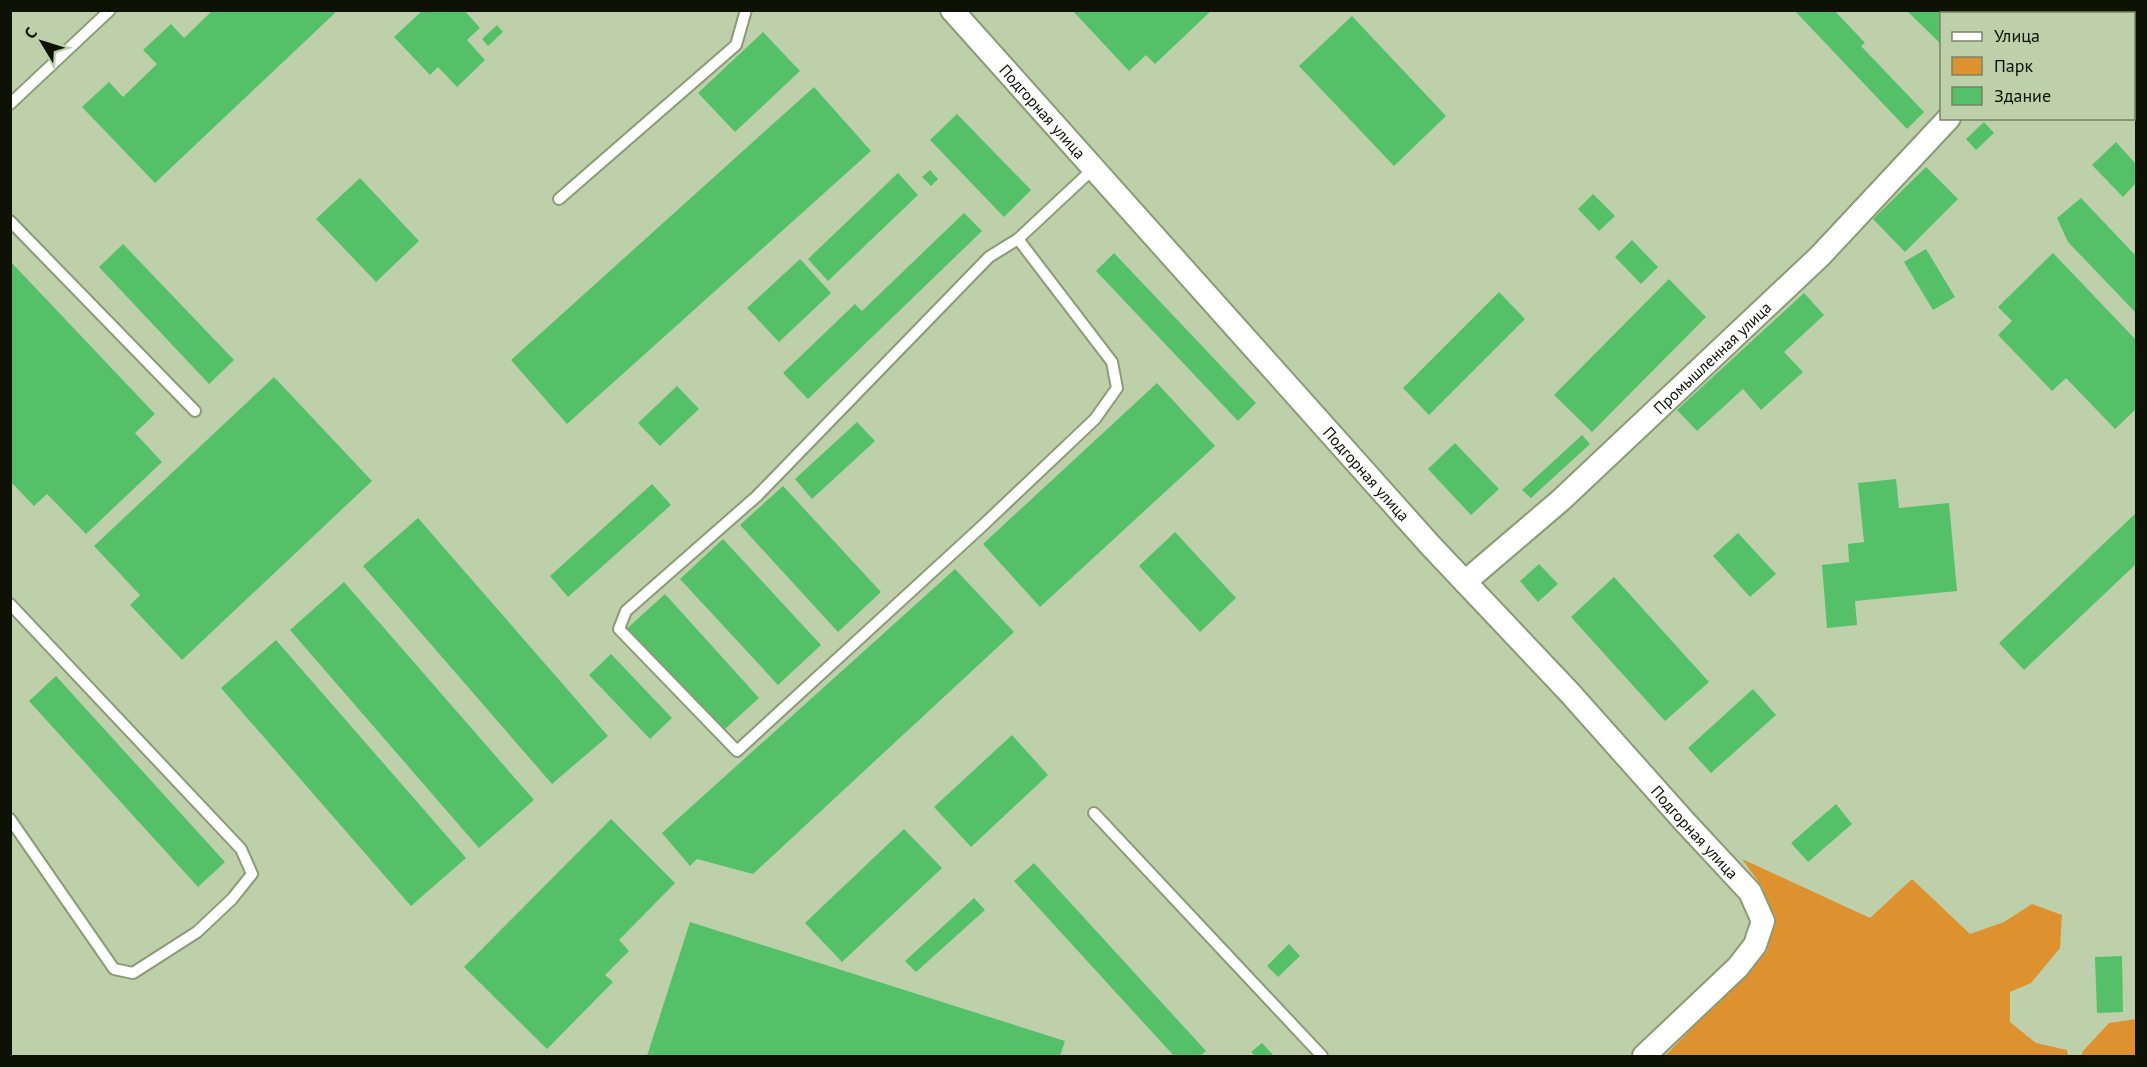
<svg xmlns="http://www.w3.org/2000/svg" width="2147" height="1067" viewBox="0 0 2147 1067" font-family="'PT Sans',sans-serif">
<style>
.green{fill:#de912f}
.building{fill:#54c168}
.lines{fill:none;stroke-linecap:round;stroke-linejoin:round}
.service-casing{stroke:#8a9b76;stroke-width:14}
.minor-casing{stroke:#8a9b76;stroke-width:26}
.service{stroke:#fff;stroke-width:10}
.minor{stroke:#fff;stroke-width:22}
.labels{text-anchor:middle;stroke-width:6;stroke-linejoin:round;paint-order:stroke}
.street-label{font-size:16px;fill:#0d1205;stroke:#bed0a9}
</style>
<rect width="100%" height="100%" fill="#bed0a9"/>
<!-- green -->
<path class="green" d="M1742,859L1870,918L1912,879L1970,934L2004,922L2032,904L2062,915L2060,948L2031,983L2010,992V1022L2036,1043L2067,1050L2068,1056H1665L1767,951L1769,935L1763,888Z
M2136,1019V1056H2081L2083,1051L2109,1023Z"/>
<!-- building -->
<path class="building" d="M213,10H333L335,13L155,183L82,107L109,82L123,97L157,64L143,50L171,24L184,38Z
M423,10H464L480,28L467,40L485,60L457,87L438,67L430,75L394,37Z
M1072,10H1212L1155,64L1146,55L1129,71Z
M1794,10H1834L1865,43L1861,46L1924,112L1907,129Z
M1906,10H2020L2017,14H1942V45Z
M1352,16L1446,116L1394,166L1299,66Z
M497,25L503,32L488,46L482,39Z
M763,32L800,71L735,132L698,93Z
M814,87L871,151L567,424L511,360Z
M957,114L1031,190L1004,217L930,140Z
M1984,122L1994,133L1976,150L1966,139Z
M2116,142L2136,164V183L2123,197L2092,165Z
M1926,167L1958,199L1905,252L1873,219Z
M930,170L938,179L931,186L922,177Z
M898,173L918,195L828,281L808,259Z
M360,178L419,241L376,282L316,219Z
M1593,194L1615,216L1599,231L1578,209Z
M2081,198L2136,256V313L2068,242L2057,218Z
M964,213L982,231L808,399L783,373L855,304L862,311Z
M1632,240L1658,267L1641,284L1615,257Z
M123,244L234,360L209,384L99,267Z
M1926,249L1955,297L1933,310L1904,262Z
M1114,253L1256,403L1238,421L1096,271Z
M2053,253L2136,340V409L2115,429L2066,378L2052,391L1998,335L2012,321L1998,307Z
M800,259L831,293L779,342L747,308Z
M10,261L155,414L135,433L162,462L86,534L47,494L34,506L10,481Z
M1669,279L1706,317L1592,432L1554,395Z
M1499,292L1525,319L1429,415L1403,388Z
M1804,293L1824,315L1784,352L1803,372L1761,410L1743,389L1697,431L1677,410Z
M274,377L372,481L182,660L130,605L140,595L94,546Z
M1157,383L1215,446L1040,607L983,544Z
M677,386L699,409L660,446L638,423Z
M857,422L875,441L812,499L795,479Z
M1582,435L1590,444L1531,498L1522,490Z
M1455,443L1499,489L1471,515L1428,469Z
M1896,479L1899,508L1949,503L1957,591L1855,601L1857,625L1827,628L1822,565L1849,562L1848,544L1864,542L1858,483Z
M652,484L671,505L568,597L550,576Z
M783,486L881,592L838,632L740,525Z
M2136,513V564L2024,670L1999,643Z
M418,518L608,736L552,784L363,566Z
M1175,532L1236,598L1200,632L1139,566Z
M1738,533L1776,574L1750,597L1713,556Z
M723,539L821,645L778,685L680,579Z
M1539,564L1558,584L1538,602L1520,581Z
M955,569L1014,632L753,874L697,859L690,866L662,833Z
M1614,577L1709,682L1665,721L1571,617Z
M344,582L534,800L479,848L290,630Z
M665,594L759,698L715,738L621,634Z
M276,640L466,858L411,906L221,688Z
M611,654L672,718L650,739L589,675Z
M56,676L225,862L198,887L29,701Z
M1753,689L1776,715L1711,773L1688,748Z
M1012,735L1048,775L971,847L934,807Z
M1836,804L1852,824L1808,862L1791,843Z
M611,819L675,883L619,940L629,951L605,975L613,982L547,1049L464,967Z
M904,829L942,868L842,962L805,923Z
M1034,863L1206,1051L1200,1056H1174L1014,881Z
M974,898L985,910L916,972L905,961Z
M690,922L1065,1041L1060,1056H647Z
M1289,944L1300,956L1278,977L1267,966Z
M2122,956L2123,1012L2097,1013L2095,957Z
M1262,1043L1274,1056H1255L1251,1052Z"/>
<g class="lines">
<defs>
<path id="service" d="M10,104L110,10
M559,199L736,45L746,10
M10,221L195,411
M1018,239L1112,362L1117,388L1095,419L980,528L737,751L619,629L626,611L757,496L989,257L1018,239L1093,169
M10,604L241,849L252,874L232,899L197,932L133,973L114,969L10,819
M1094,813L1322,1056"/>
<g id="minor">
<path id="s1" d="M952,10L1431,546L1569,692L1684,821L1750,892L1763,921L1755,945L1738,967L1644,1056"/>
<path d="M2060,14L2063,10"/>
<path id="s2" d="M1465,582L1561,500L1820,256L1949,118"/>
</g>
</defs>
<!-- service casing -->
<use href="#service" class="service-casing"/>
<!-- minor casing -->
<use href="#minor" class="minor-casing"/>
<!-- service -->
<use href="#service" class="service"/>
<!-- minor -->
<use href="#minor" class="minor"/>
</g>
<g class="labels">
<!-- street labels -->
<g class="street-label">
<text dy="6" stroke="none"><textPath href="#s1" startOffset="136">Подгорная улица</textPath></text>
<text dy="6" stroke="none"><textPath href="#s2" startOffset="334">Промышленная улица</textPath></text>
<text dy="6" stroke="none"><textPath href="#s1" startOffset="622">Подгорная улица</textPath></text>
<text dy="6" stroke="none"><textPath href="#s1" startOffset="1108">Подгорная улица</textPath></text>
</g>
</g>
<!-- border -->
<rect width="2147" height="1067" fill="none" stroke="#0d1205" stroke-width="24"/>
<!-- legend -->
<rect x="1940" y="12" width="195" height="108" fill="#bed0a9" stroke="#778467" stroke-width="1.5"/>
<rect x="1952" y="32" width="30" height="9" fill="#ffffff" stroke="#778467" stroke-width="1.5"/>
<text x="1994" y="42" font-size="18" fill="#0d1205">Улица</text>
<rect x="1952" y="57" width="30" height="18" fill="#de912f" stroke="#778467" stroke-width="1.5"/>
<text x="1994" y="72" font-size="18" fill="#0d1205">Парк</text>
<rect x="1952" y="87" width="30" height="18" fill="#54c168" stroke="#778467" stroke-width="1.5"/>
<text x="1994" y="102" font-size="18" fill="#0d1205">Здание</text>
<!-- north arrow -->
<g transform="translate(42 42) rotate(308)" stroke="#bed0a9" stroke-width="4.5" paint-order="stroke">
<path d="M0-4.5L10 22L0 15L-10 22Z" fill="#0d1205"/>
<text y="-9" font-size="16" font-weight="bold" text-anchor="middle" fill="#0d1205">С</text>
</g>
</svg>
